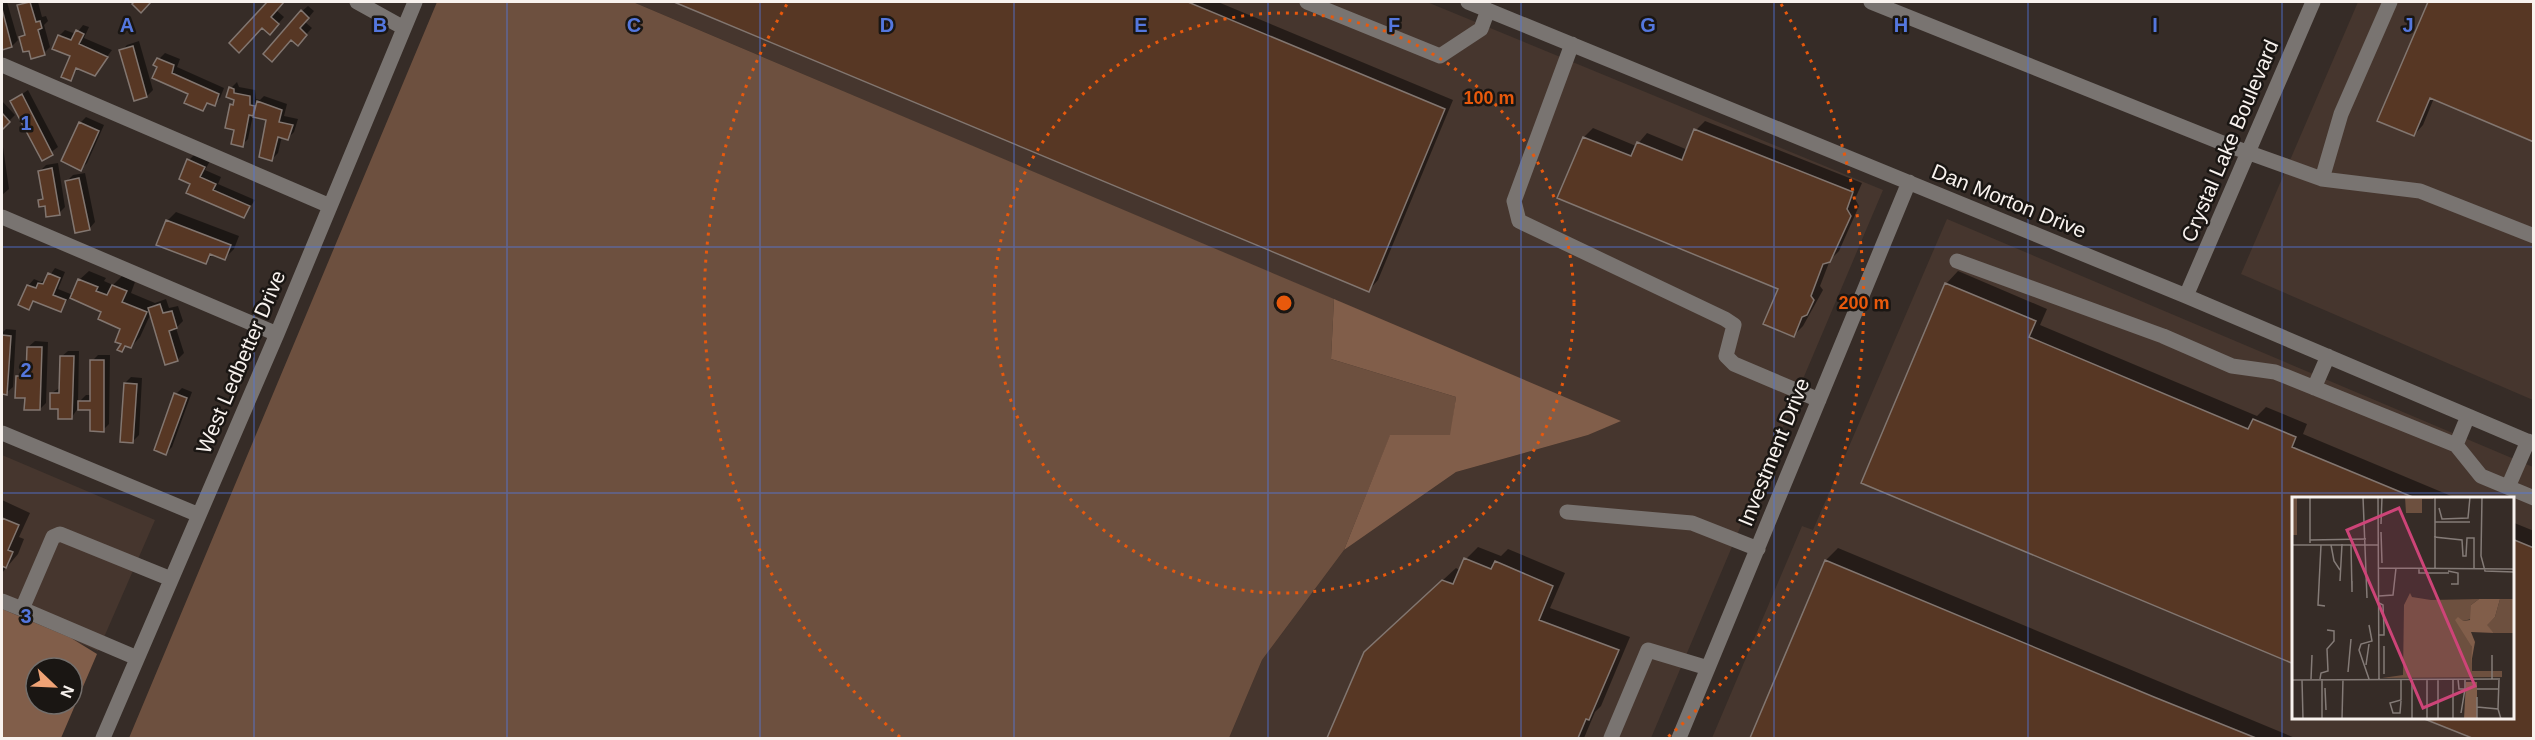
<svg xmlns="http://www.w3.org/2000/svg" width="2535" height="740" viewBox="0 0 2535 740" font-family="Helvetica,sans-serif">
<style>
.built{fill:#46362e;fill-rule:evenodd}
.green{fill:#6d503f}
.forest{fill:#815e4a;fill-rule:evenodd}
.shadow{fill:#0007}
.building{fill:#573724;stroke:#827670;stroke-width:1.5}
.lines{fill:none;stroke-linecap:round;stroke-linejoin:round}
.minor{stroke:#797471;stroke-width:15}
.grid{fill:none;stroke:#5477de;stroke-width:1.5;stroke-opacity:0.55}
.ring{fill:none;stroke:#e8590c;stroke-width:3;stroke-dasharray:3 6}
.labels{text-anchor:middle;stroke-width:5;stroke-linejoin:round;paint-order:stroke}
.street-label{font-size:21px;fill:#f8f2ee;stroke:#1a1613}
.inset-road{fill:none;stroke:#847b77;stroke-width:1.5}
.view{fill:#cd4478;fill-opacity:0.15;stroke:#cd4478;stroke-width:3}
.inset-edge{fill:none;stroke:#f8f2ee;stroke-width:3}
.grid-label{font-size:20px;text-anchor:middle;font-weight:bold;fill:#5477de;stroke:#1a1613;stroke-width:5;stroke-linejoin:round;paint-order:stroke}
.centre{fill:#e8590c;stroke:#1a1613;stroke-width:3}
.ring-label{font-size:18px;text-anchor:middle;font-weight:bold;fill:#e8590c;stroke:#1a1613;stroke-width:5;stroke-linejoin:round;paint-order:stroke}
</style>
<rect width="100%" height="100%" fill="#362c27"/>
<!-- built -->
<path class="built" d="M633,2H1427L1883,190L1651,738H1229L1262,660L1344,550L1456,472L1588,435L1620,421Z
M2358,2H2533V400L2241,274Z
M1947,219L2533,467V738H1712L1802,526L1813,530ZM2294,498H2512V718H2294Z
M2,455L155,520L98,651L2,610Z"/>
<!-- green -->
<path class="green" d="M437,2H633L1334,299L1331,359L1456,397L1451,435L1390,436L1344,550L1262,660L1229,738H129Z"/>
<!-- forest -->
<path class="forest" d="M1334,299L1621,421L1588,435L1456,472L1344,550L1390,435H1450L1456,397L1331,359Z
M2,609L71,638L97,654L61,738H2ZM36,668H72V704H36Z"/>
<!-- shadow -->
<path class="shadow" d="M2,2H7L18,40L12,46L2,48Z
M22,2H38L42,17L46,16L48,21L44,25L50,47L44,53L30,49L21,38L26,32L18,5Z
M269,2H284L276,10L284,17L270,33L262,26L231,43Z
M678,2H1218L1453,100L1378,280L1369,290Z
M2430,2H2534V141L2434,98L2423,125L2414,135L2379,120Z
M308,6L314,11L305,22L312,28L298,43L302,11Z
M83,25L89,27L84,38L112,50L94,74L79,67L70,79L72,56L59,36L65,30L76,34Z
M139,41L153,90L147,96L121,51L127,45Z
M165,53L180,59L177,67L224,88L220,98L214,104L209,102L202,109L190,93L159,66V59Z
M237,82L239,87L255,90L256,99L260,100L264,96L287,104L284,116L298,119L294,132L288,138L282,136L278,153L272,159L268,119L253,115L248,139L242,145L231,105L235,101L231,88Z
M28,90L58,147L42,159L12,101Z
M2,101L15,115L2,128Z
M86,117L104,125L87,163L81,169L80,123Z
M1705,121L1862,183L1855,199L1859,206L1839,251L1830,260L1820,286L1823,290L1803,326L1794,335L1780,289L1584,137L1593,128L1636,146L1647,133L1688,150L1696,130Z
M2,140L9,189L2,195Z
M195,154L210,161L205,170L221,177L218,184L255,200L244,216L192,183L189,160Z
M58,163L65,207L59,213L40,200L44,196L40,171L46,165Z
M85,173L95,222L89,229L67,181L73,175Z
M176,212L239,236L234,249L225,258L214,254L205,262L167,221Z
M55,268L65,272L58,289L73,295L79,280L89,271L106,278L104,281L113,285L122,276L135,282L131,293L155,303L166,299L169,308L178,306L183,321L176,328L184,353L178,359L166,363L151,313L140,337L131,347L127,345L122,350V329L103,311L70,297L60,310L35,300L28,308V286L34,279L41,282L48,278Z
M1958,271L2047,309L2040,325L2257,416L2266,407L2307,424L2303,434L2456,498H2294V662L1946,284Z
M6,329L16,330L13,387L6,393H2V333Z
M35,341L48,342L46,403L40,409L26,397L17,377L23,370H28V347Z
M68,351H79L78,403L86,395H92V361L98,355H110L109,424L103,430L92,408H78L72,417L60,408L52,393L61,387V357Z
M131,377L142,378L139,435L133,441L125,383Z
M182,388L192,392L172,447L166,453L176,394Z
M2,500L30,513L19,537L24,539L18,554L2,573Z
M2512,522L2534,531V738H2476L2425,718H2512Z
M1478,547L1501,556L1508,549L1565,573L1550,608L1630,637L1601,706L1595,712L1584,738H1329L1365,652L1456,568L1461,571L1466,559Z
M1838,548L2295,738H1752L1826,560Z"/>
<!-- building -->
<path class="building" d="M30,2L36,22L40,21L42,28L38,30L45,55L31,59L29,51L23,52L19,37L25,35L17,5Z
M134,2H151L141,13L132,4Z
M267,2H284L271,17L279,24L270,35L262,28L239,53L229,43Z
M674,2H1188L1445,109L1369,292Z
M2428,2H2534V142L2430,98L2414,136L2377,121Z
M2,9L12,47L2,50Z
M301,10L309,18L300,28L307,35L298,46L291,40L272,62L263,54Z
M76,30L84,34L79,44L108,57L95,76L76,68L71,81L61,77L70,56L52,49L58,35L71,40Z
M133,46L147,97L134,101L119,50Z
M157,58L174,65L172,73L219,94L215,106L207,103L203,111L184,103L188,94L152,78L157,67L153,65Z
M229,87L234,89V93L250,96V105L255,106L253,116L249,115L243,147L231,144L234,130L225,128L230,104L233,105L234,100L226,97Z
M22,94L53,155L42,161L10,101Z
M257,101L282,110L279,122L293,125L288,140L278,137L272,161L259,157L266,120L253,117Z
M2,113L10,122L2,130Z
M79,122L99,131L81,171L61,161Z
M1694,129L1853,192L1847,209L1851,216L1830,262L1823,264L1811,296L1814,300L1807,315L1802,317L1794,337L1763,324L1778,289L1557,198L1583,137L1631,156L1637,142L1682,160Z
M187,159L205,167L200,177L216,184L213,190L250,206L244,218L186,193L190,184L179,179Z
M52,168L60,215L46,217L45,206L39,207L38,200L43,199L38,171Z
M79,178L90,230L75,233L65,181Z
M166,220L231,245L225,260L210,254L206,264L156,245Z
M48,273L60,278L53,295L66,300L61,312L33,301L29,310L18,305L27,285L36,288L38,283L43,284Z
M78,279L98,287L96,291L107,295L112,285L127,291L122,302L147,312L131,348L125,346L122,352L117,350L121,344L115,342L120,329L98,319L101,312L70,298Z
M1945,283L2036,321L2029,337L2248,429L2253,419L2296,437L2292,447L2415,498H2294V664L1861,483Z
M160,304L163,313L172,311L177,328L169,331L178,361L165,365L148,308Z
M2,335L11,336L7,395L2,394Z
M27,347H42L40,410H24L25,398H15L16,376H26Z
M60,356H74L72,419H58V409H50V393H59Z
M90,360H104V432L90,431V410H78V401H90Z
M124,383L137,384L133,443L120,442Z
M174,393L187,398L166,455L154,450Z
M2,518L19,525L8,550L13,552L6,568L2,566Z
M2512,539L2534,548V738H2472L2422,718H2512Z
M1464,558L1491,569L1495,561L1553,586L1539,620L1619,650L1589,720L1586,719L1578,738H1327L1364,652L1442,580L1453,584Z
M1825,560L2154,697L2256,738H1750Z"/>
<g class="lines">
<!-- minor -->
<path class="minor" d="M357,2L404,28
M1307,2L1440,56L1481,29L1488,10
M1468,2L2186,296L2534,444
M1871,2L2230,146L2322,179L2420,191L2534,236
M1572,44L1514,201L1519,221L1725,319L1734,325L1726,356L1734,364L1819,400
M2,65L330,206
M2322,179L2341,114L2390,2
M2,217L277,334
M1957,261L2163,336L2232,366L2275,372L2456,445L2481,476L2534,498
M2186,296L2313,2
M2314,388L2328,356
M2,433L199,515
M2456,445L2468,416
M2508,487L2528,441
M1567,512L1692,523L1758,549
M2,601L22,609
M137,658L22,609L53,537L60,534L171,579
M103,738L277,334L415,2
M1611,738L1648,650L1708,668
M1679,738L1909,182"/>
</g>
<!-- grid -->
<path class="grid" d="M254,2V738M507,2V738M760,2V738M1014,2V738M1268,2V738M1521,2V738M1774,2V738M2028,2V738M2282,2V738M2,247H2534M2,493H2534"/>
<!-- distance rings -->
<g class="ring">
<circle cx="1284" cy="303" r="290"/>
<path d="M900 737A580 580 0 0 1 787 4M1781 4A580 580 0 0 1 1668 737"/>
</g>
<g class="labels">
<!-- street labels -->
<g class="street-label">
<text transform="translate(2230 141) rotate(-67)" y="7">Crystal Lake Boulevard</text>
<text transform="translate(2009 201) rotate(22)" y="7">Dan Morton Drive</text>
<text transform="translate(241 362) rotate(-67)" y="7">West Ledbetter Drive</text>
<text transform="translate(1774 452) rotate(-68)" y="7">Investment Drive</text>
</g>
</g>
<!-- overview -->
<g transform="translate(2292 497)">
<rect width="222" height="222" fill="#362c27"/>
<path d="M5,0V38H0V1ZM113,0H141V2H130V16H114ZM118,96L120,100L139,103L187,102L179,108V122L171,124L180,150V174H210V180L90,181L111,178L112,108ZM208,102H222V136H202L194,128L203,120Z" fill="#6d503f"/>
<path d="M187,102H208L203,120L195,128L202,136L179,135L183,145L179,167L180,150L163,123L166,120L171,124L178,123L179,108ZM174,185H185V222H172Z" fill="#815e4a"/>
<path class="inset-road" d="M71,0L75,101M86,0L87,182M143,0V71M190,0L189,59L193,74L222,75M147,11L150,22L176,21L178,0M143,25H178M89,27L90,0M89,35L90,66M142,40L170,43L171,59H174L175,41H182V71M18,43L74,42M18,46V0M0,48H86M29,48L26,108L33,109M39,48L42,64L48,73M59,48L60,95V84M86,71L222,72M127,71V76H157M156,74L166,76V87H159M48,84L50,47M87,99L101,98L104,71M87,106L91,108L92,132V138H87M200,158V182M74,168L77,147M56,175L59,142M92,177V149M19,182L20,158M28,182L29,176L36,174L35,152L42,144V134L35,133M77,182L67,153L69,147L80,144L77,128M146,182V222M161,182V222M166,182L167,192H173V182M0,183L208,182M10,183L11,222M33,191L34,213M185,192H207M109,204L108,216H101L98,206L109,203V182M185,210L206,212L209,222M206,212L207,182M169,216L173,192M30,222V182M50,222L51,182M120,222V182M135,222V182M185,222V200"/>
<path class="view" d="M107,11L183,189L131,211L55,33Z"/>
<rect width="222" height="222" class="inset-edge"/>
</g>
<g class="grid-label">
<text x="127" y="32">A</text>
<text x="380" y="32">B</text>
<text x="634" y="32">C</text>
<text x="887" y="32">D</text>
<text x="1141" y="32">E</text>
<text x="1394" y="32">F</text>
<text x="1648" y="32">G</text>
<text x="1901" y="32">H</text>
<text x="2155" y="32">I</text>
<text x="2408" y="32">J</text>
<text x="26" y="130">1</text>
<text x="26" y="377">2</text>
<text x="26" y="623">3</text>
</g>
<circle cx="1284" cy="303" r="9" class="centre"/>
<g class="ring-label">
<text x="1489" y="104">100 m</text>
<text x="1864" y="309">200 m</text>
</g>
<!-- border -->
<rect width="2535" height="740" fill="none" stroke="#f8f2ee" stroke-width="6"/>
<!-- north arrow -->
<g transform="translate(54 686) rotate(113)"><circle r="28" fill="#1a1613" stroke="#736e6b" stroke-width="1.5"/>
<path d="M0-4.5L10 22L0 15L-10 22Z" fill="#efa376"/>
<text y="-9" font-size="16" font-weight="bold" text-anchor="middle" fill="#f8f2ee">N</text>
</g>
</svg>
